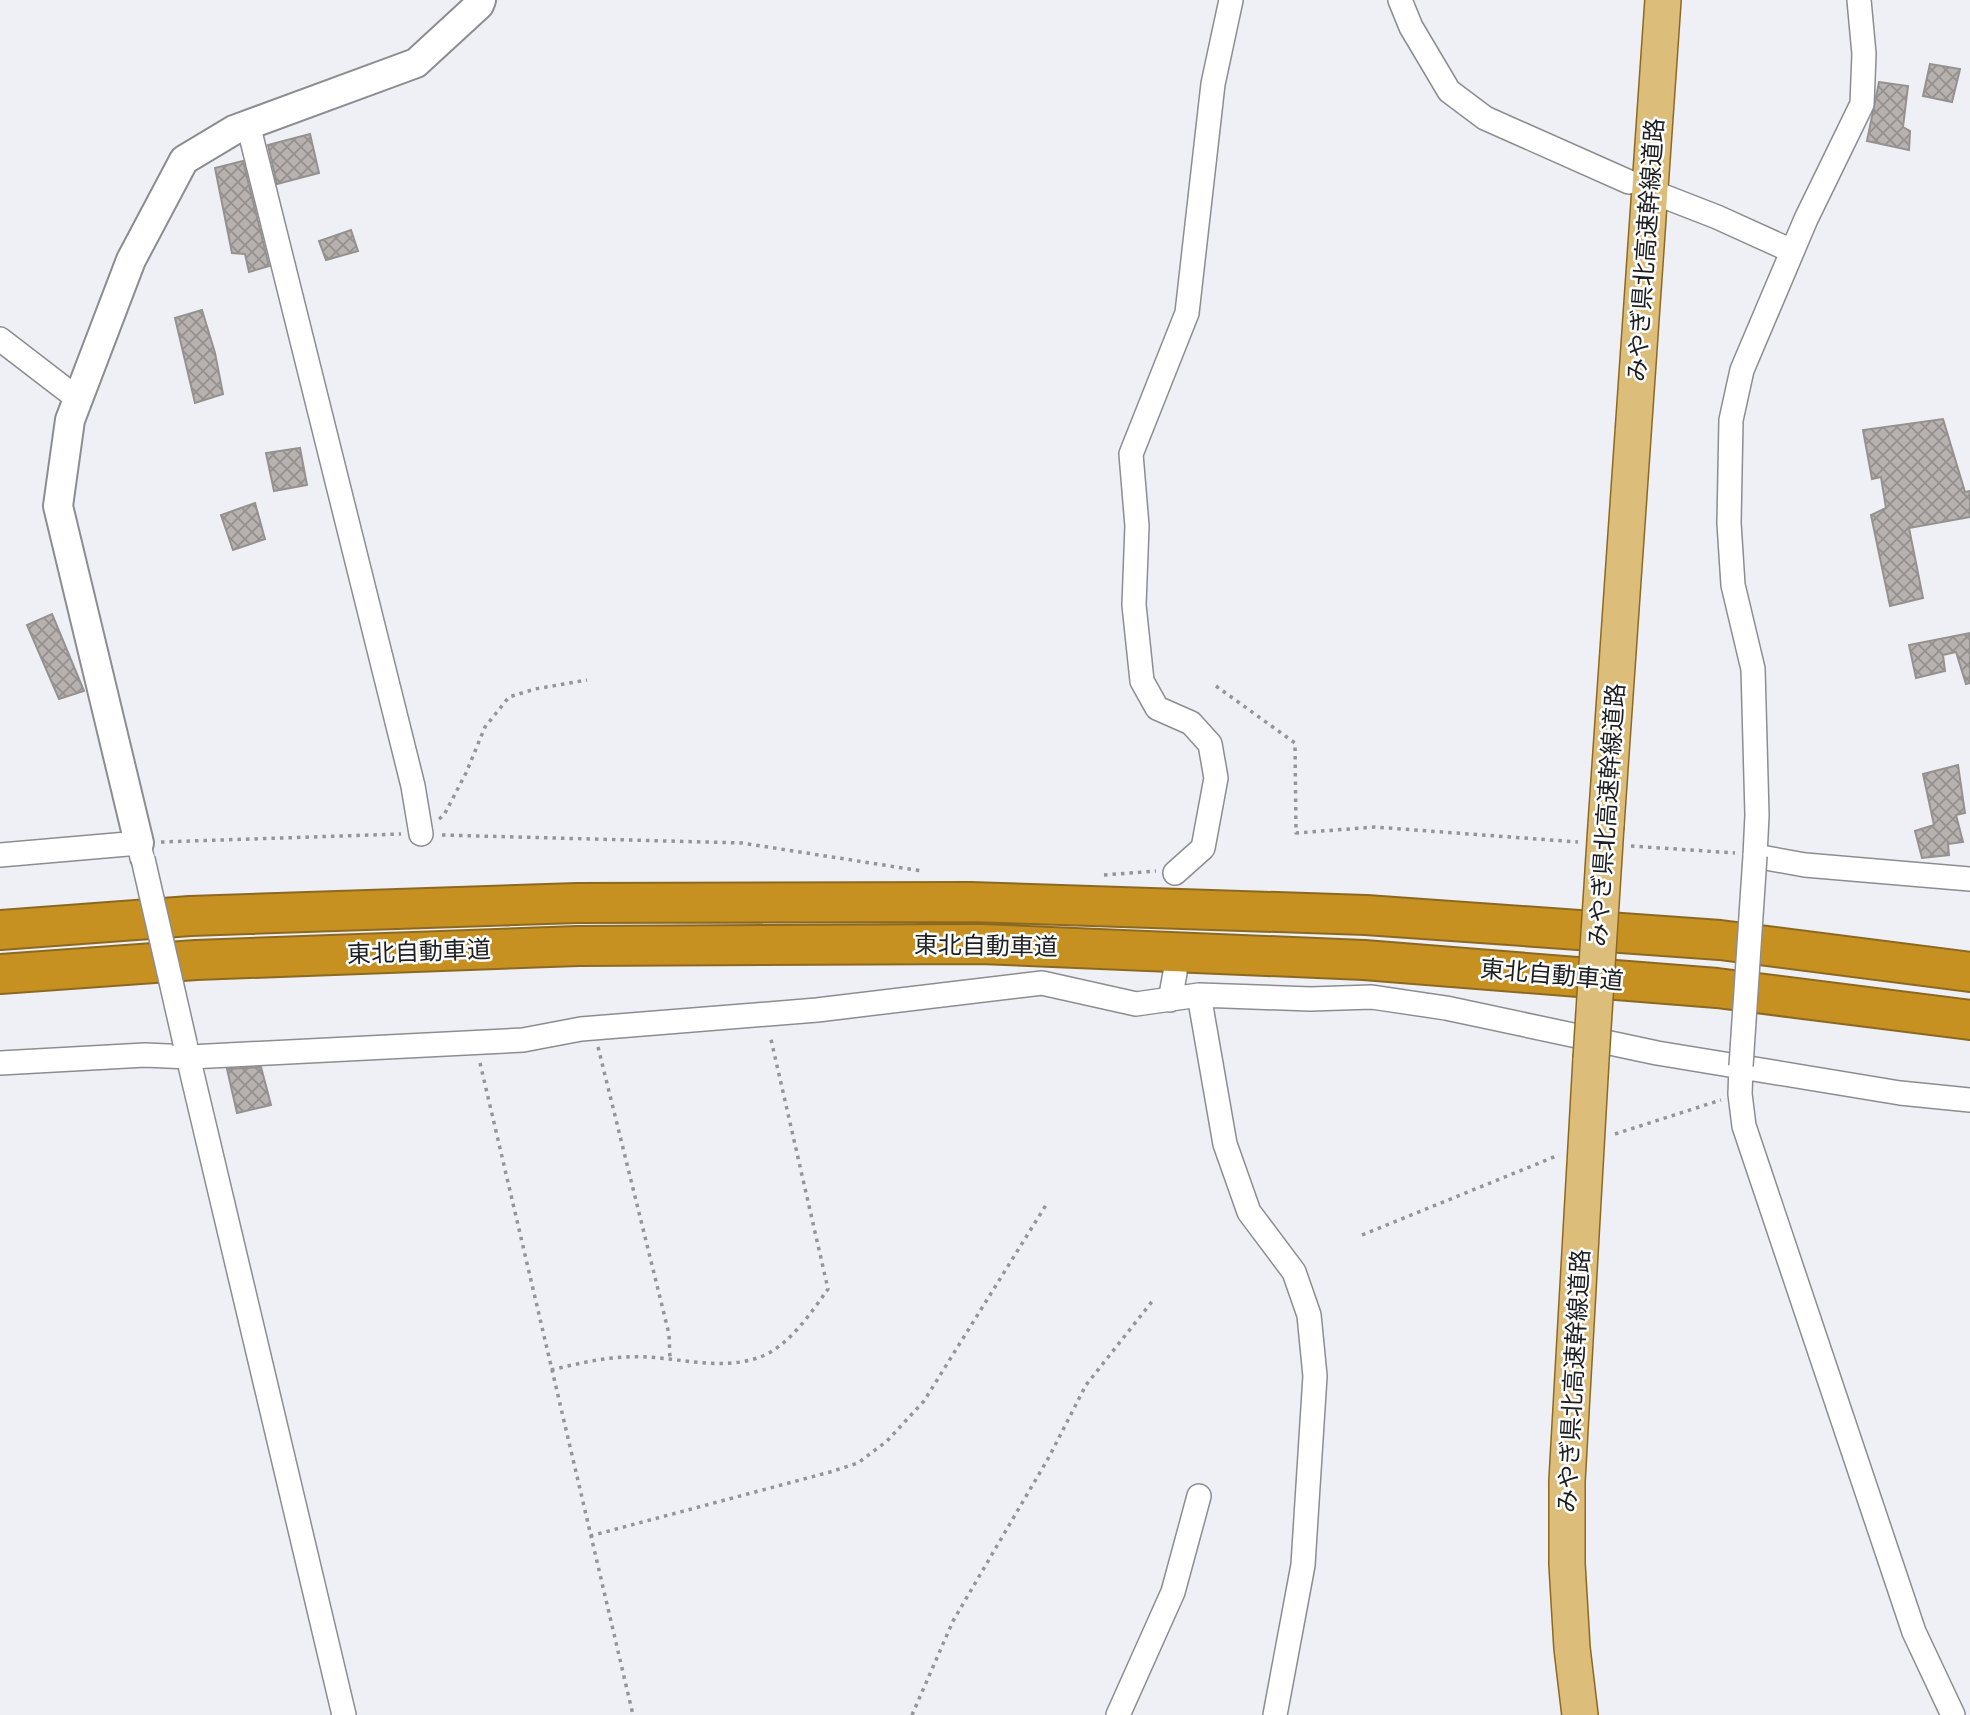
<svg xmlns="http://www.w3.org/2000/svg" width="1970" height="1715" viewBox="0 0 1970 1715" font-family="'Zilla Slab','Noto Sans JP',serif">
<style>
.building{fill:url(#building-cross-hatch);stroke:#95918e;stroke-width:2}
.lines{fill:none;stroke-linecap:round;stroke-linejoin:round}
.minor-casing{stroke:#8c8d91;stroke-width:26}
.tertiary-casing{stroke:#8c8d91;stroke-width:32}
.primary-casing{stroke:#8c6921;stroke-width:38}
.motorway-casing{stroke:#8c6921;stroke-width:42}
.path{stroke:#939599;stroke-width:3.5;stroke-dasharray:3.5 5;stroke-linecap:butt}
.minor{stroke:#fff;stroke-width:23}
.tertiary{stroke:#fff;stroke-width:28}
.primary{stroke:#ddbd7a;stroke-width:35}
.motorway{stroke:#c79122;stroke-width:38}
.minor-bridge-casing{stroke:#8c8d91;stroke-width:26;stroke-linecap:butt}
.primary-bridge-casing{stroke:#8c6921;stroke-width:38;stroke-linecap:butt}
.minor-bridge{stroke:#fff;stroke-width:23}
.primary-bridge{stroke:#ddbd7a;stroke-width:35}
.labels{text-anchor:middle;stroke-width:5;stroke-linejoin:round;paint-order:stroke}
.street-label{font-size:24px;fill:#1d1e20;stroke:#fff}
</style>
<defs>
<pattern id="building-cross-hatch" width="8" height="8" patternUnits="userSpaceOnUse" patternTransform="scale(1.75)"><rect width="8" height="8" fill="#b7b2af"/><path d="M0 0l8 8M0 8l8-8" fill="none" stroke="#94908e"/></pattern>
</defs>
<rect width="100%" height="100%" fill="#eef0f5"/>
<!-- building -->
<path class="building" d="M1930,64L1960,69L1952,102L1923,96Z
M1879,82L1908,86L1903,127L1910,131L1909,150L1867,141Z
M310,134L319,173L277,184L268,145Z
M243,161L269,266L249,272L245,254L232,253L215,168Z
M351,230L358,251L326,260L319,241Z
M202,310L215,353L223,394L195,403L175,318Z
M1943,419L1965,492L1970,491V517L1909,528L1923,598L1890,606L1871,515L1886,508L1881,477L1872,479L1863,430Z
M300,448L307,485L274,491L266,453Z
M255,503L265,539L233,550L221,515Z
M52,614L84,691L59,699L27,625Z
M1970,633V683L1966,684L1956,652L1943,655L1945,671L1916,678L1909,645Z
M1958,765L1965,813L1956,815L1963,842L1948,844L1949,855L1922,858L1915,831L1934,825L1923,774Z
M261,1067L271,1105L237,1113L227,1069Z"/>
<g class="lines">
<defs>
<path id="minor" d="M1400,0L1411,27L1449,91L1485,118L1629,182
M1859,0L1864,54L1862,104L1806,219L1742,370L1731,420L1729,523L1733,585L1753,669L1757,815L1755,856L1805,865L1970,879
M248,124L413,786L421,834
M1663,196L1717,217L1792,251
M0,339L78,399
M0,855L139,843L142,858
M1175,873L1203,848L1216,778L1210,744L1191,723L1157,708L1142,681L1134,605L1137,526L1131,454L1187,313L1213,84L1231,0
M1199,995L1225,1144L1249,1212L1294,1272L1309,1315L1315,1376L1303,1565L1275,1715
M1170,1000L1175,973
M185,1044L344,1715
M0,1063L145,1055L190,1057L523,1040L581,1029L817,1010L1042,983L1136,1004L1199,995L1310,999L1372,997L1446,1008L1657,1053L1900,1093L1970,1100
M1741,1066L1740,1094L1744,1126L1914,1632L1953,1715
M1118,1715L1173,1592L1199,1496"/>
<path id="tertiary" d="M139,843L58,506L70,420L131,260L184,160L234,130L416,63L479,5L481,0"/>
<path id="primary" d="M1606,825L1663,0
M1580,1715L1572,1648L1567,1564V1481L1591,1059"/>
<path id="motorway" d="M0,930L190,916L577,903L970,902L1366,915L1720,940L1970,972
M0,974L196,960L578,946L980,944L1364,960L1717,988L1970,1020"/>
</defs>
<!-- minor casing -->
<use href="#minor" class="minor-casing"/>
<!-- tertiary casing -->
<use href="#tertiary" class="tertiary-casing"/>
<!-- primary casing -->
<use href="#primary" class="primary-casing"/>
<!-- motorway casing -->
<use href="#motorway" class="motorway-casing"/>
<!-- path -->
<path class="path" d="M1216,686L1295,743L1296,833L1375,827L1578,842
M439,819L444,815L466,773L485,727L509,697L535,689L587,680
M442,835L742,843L922,871
M161,842L401,834
M1631,846L1735,853
M1104,875L1156,871
M598,1047L669,1334L670,1359
M480,1063L633,1715
M1615,1134L1721,1100
M1362,1235L1559,1155
M551,1370C576,1364 601,1358 626,1357C670,1354 717,1373 760,1357C788,1347 811,1313 828,1289L770,1035
M590,1536L830,1472L858,1463L887,1441L924,1401L1046,1205
M912,1715L953,1621L1049,1457L1086,1385L1154,1299"/>
<!-- minor -->
<use href="#minor" class="minor"/>
<!-- tertiary -->
<use href="#tertiary" class="tertiary"/>
<!-- primary -->
<use href="#primary" class="primary"/>
<!-- motorway -->
<use href="#motorway" class="motorway"/>
<defs>
<path id="minor-bridge" d="M143,859L185,1043
M1741,1066L1755,856"/>
<path id="primary-bridge" d="M1591,1059L1606,825"/>
</defs>
<!-- minor-bridge casing -->
<use href="#minor-bridge" class="minor-bridge-casing"/>
<!-- primary-bridge casing -->
<use href="#primary-bridge" class="primary-bridge-casing"/>
<!-- minor-bridge -->
<use href="#minor-bridge" class="minor-bridge"/>
<!-- primary-bridge -->
<use href="#primary-bridge" class="primary-bridge"/>
</g>
<g class="labels">
<!-- street labels -->
<g class="street-label">
<text transform="translate(1646 250) rotate(-86)" y="8">みやぎ県北高速幹線道路</text>
<text transform="translate(1607 815) rotate(-86)" y="8">みやぎ県北高速幹線道路</text>
<text transform="translate(986 946) rotate(1)" y="8">東北自動車道</text>
<text transform="translate(419 952) rotate(-2)" y="8">東北自動車道</text>
<text transform="translate(1552 975) rotate(5)" y="8">東北自動車道</text>
<text transform="translate(1574 1381) rotate(-87)" y="8">みやぎ県北高速幹線道路</text>
</g>
</g>
</svg>
